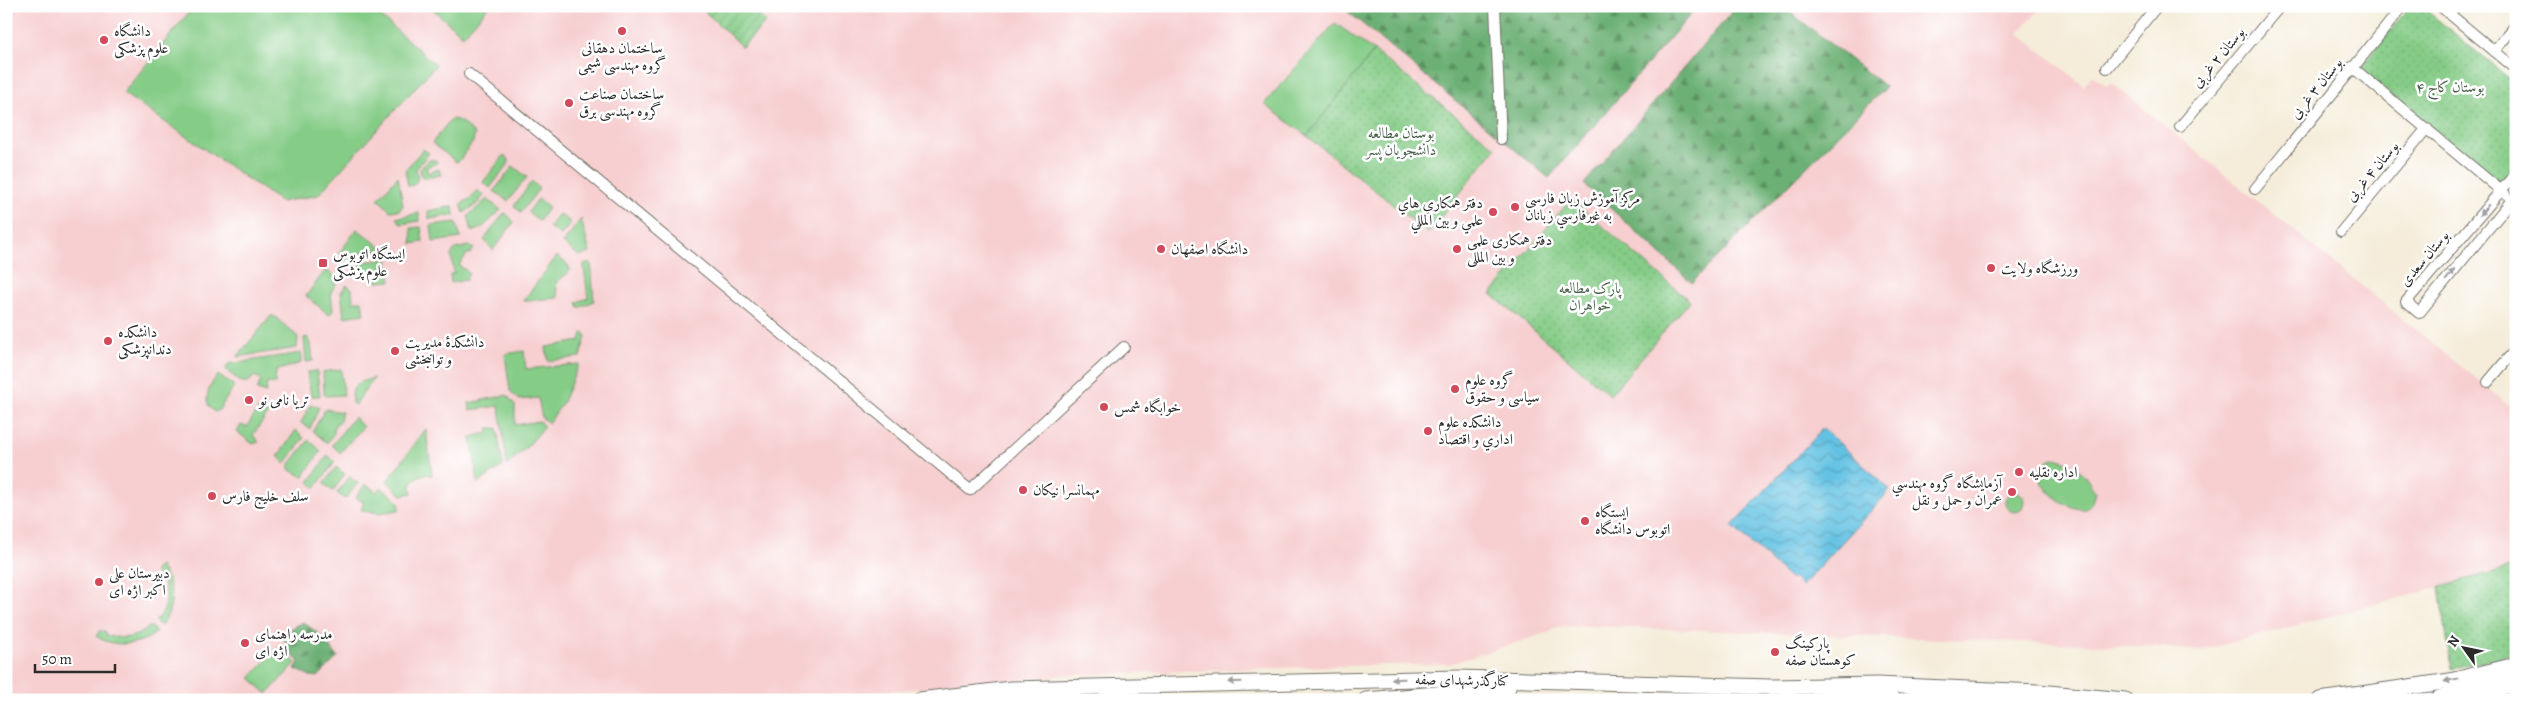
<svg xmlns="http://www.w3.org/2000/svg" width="2522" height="706" viewBox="0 0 2522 706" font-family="Alegreya,Amiri,serif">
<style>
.built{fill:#f7cfd0}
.grass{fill:#85cc87;stroke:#587c59}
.forest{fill:url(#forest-firs);stroke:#4c6e50}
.park{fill:url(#park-dots);stroke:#587c59}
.garden{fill:url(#garden-furrows);stroke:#587c59}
.water{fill:url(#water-waves);stroke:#487687}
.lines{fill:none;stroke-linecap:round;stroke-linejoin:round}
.street-casing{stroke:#726f68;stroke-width:12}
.secondary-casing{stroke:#726f68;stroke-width:17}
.highway-casing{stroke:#726f68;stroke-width:21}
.street{stroke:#fff;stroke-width:10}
.secondary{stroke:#fff;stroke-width:15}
.highway{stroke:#fff;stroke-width:19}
.oneway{fill:#a0a0a0}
.poi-dot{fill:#d1495b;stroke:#fff;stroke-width:2}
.labels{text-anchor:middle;stroke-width:5;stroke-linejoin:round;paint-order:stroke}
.poi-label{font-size:15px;fill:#2b2b2b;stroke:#fff;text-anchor:start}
.street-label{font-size:15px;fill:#2b2b2b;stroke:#fff}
.park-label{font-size:15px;fill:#4a634b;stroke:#fff}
</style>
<defs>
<pattern id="forest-firs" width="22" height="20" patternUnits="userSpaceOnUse" patternTransform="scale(1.25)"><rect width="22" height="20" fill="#6cb074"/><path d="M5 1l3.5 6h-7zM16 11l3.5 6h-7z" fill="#598f5f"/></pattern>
<pattern id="park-dots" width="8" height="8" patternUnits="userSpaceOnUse" patternTransform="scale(1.25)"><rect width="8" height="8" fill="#85cc87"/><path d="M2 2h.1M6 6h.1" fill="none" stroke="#73af75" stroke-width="1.8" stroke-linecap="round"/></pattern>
<pattern id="garden-furrows" width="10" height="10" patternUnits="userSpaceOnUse" patternTransform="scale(1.25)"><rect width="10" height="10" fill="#85cc87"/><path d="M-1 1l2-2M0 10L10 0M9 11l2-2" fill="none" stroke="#73af75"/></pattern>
<pattern id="water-waves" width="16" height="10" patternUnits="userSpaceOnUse" patternTransform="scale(1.25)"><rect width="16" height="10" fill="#64c2e3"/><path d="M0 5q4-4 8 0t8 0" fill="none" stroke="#539eb8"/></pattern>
</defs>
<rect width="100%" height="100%" fill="#fff"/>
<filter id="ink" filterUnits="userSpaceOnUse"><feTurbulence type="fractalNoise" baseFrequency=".02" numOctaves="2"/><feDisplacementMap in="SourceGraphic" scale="10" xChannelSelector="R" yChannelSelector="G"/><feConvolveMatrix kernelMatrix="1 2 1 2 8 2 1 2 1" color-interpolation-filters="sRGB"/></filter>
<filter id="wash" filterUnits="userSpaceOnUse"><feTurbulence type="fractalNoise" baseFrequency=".0096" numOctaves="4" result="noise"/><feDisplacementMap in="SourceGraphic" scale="20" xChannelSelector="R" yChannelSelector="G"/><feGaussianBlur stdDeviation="1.12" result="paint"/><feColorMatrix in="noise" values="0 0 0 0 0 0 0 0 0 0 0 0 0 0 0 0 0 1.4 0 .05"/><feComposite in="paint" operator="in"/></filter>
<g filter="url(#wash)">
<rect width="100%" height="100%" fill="#f5edda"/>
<!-- built -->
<path class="built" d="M6,6H2043L2018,33L2084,86L2092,75L2107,86L2111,82L2516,411V567L2200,651L2159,647L1584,626L1557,627L1550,632L1450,664L1335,666L1067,675L948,687L881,691L815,700H6Z"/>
<!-- grass -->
<path class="grass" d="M194,6H369L436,65L318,195L281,202L123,93Z
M429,6H489L463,36Z
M1335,23L1374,51L1307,136L1264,104Z
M454,119L460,121L475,134L473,142L459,161L456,162L432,143L450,120Z
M423,149L429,153L416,169L418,179L414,185L408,186L405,170Z
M504,155L509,160V163L490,188L483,182Z
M429,160H436L437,163L427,167V173L439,169L441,175L427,178L421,176L420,169Z
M513,166L527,177L508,201L494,191Z
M398,176L403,205L400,210L390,211L378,199Z
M532,181L539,189L521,212L514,206Z
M477,190L484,195L477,204L464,213L461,204L471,198Z
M487,199L501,210L483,227L472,232L468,216Z
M538,199L549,207L539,221L528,212Z
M453,206L454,215L429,219L428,211Z
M419,213V221L401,224L396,218Z
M506,213L514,222L493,250L484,240L503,214Z
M559,214L569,221L570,224L561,235L549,227Z
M581,219L590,253L579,256L563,243Z
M456,222L461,238L433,242L431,225Z
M421,227L423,242L412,244L411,228Z
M357,229L381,247L379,250L361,253L355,261H345L339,253Z
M469,246L474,249L470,254L468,253L459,265L469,273L466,280L451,283L450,274L454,273L451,255L455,249Z
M557,256L569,266L570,271L556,283L558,298L523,301Z
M387,259L391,281L377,282L375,273L363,274L357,270L363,262Z
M591,262L594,301L579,308L577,302L588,298L584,267V264Z
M327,271L333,275L336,284L331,292L333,311L329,315L306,296L324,272Z
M347,285L352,289L353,301H362L364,314L344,317L341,292Z
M271,316H274L298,337L297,348L237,357Z
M582,333H585L586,336L580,357L548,361L546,347L580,341Z
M307,337L311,344L313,361L306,362L304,338Z
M524,351L526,369L579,364L563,402L549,423L542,418L538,398L519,400L510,391L505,354Z
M301,353V363L276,371L275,384L267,383L266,393L257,390L261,380L255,376L247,383L239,381L226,370L228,364Z
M341,369L344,395L326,396L324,394L323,372Z
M316,371L317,372L320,396H311L307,372Z
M218,375L233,385V388L219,410L215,412C200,403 209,386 218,375Z
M374,378L355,405L352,403C351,384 355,383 374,378Z
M507,395L515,405V425L539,421L544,427L528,446L507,465L499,406L470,410L469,403Z
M310,405L319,407L310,429L301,423Z
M263,407L269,412L253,435L259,442L253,444L237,432L241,425L247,427L258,409Z
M325,409L342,412L339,423H336L333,430L335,432L327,443L313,431Z
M354,417L363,427L340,453L332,445Z
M488,428H497L503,466L478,483L471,437L488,433Z
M426,429L432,476C423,471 416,477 411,485L412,493L401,495L387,481Z
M296,430L304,438L285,464L278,456Z
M309,440L321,451L303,477L289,469V465Z
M328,455L335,462L315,488L309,482Z
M2053,458C2073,460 2087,475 2095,493L2092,502L2086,509C2063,512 2017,472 2053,458Z
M336,467L345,474L333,491L324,484Z
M349,477L358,483L345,499L337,493Z
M365,484L377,492L381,487L399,502V510L379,513L361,510L364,503L356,498Z
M2005 502a10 10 0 1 1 20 0a10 10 0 1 1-20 0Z
M160,566C174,586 176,606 161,626L155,621C170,609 168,591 160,576L158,577L154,571Z
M151,626L156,633C139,646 113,648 96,636L100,630L106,633V635C124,640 136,638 151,626Z
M279,647L296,663L267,694L250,678Z"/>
<!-- forest -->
<path class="forest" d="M1341,6H1698L1549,178Z
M1737,6H1782L1886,87L1692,283L1584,184Z
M303,622L319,634L338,657L318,677L310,676L295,669L299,662L292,655L284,638L291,629Z"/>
<!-- park -->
<path class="park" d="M2410,6H2421L2516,84V166L2502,183L2494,180L2362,71V66Z
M1374,51L1496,148L1428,233L1307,136Z
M1571,199L1690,301L1610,395L1491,294Z
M2516,566V653L2451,669L2440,586Z"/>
<!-- garden -->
<path class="garden" d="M699,6H748L766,22L742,47Z"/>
<!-- water -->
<path class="water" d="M1823,428L1890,490L1802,586L1793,578L1791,580L1732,526Z"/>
</g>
<g filter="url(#ink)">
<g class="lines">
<defs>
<path id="street" d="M1495,6L1501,139
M2440,6L2516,69
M2494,51L2516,25
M2352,67L2505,194
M2107,68L2157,6
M469,74L970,490L1124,347
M2180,127L2280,6
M2516,173L2406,302L2419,313L2516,195
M2255,189L2403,6
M2341,232L2427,128
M2488,382L2516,349"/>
<path id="secondary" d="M1830,695L1893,700
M919,700L1011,689L1459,678L1770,687L1877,685L2038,692L2125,700
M1366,700L1508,688
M2320,700L2450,681L2516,665"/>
<path id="highway" d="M2440,700L2516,682"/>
</defs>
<!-- street casing -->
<use href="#street" class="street-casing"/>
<!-- secondary casing -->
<use href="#secondary" class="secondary-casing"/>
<!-- highway casing -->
<use href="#highway" class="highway-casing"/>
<!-- street -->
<use href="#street" class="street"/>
<!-- secondary -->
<use href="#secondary" class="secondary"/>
<!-- highway -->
<use href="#highway" class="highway"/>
</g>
<!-- one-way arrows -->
<defs><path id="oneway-solid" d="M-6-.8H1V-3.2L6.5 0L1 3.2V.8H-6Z" transform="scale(1.25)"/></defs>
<g class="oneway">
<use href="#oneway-solid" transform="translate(2484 210) rotate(130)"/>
<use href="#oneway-solid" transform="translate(2450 275) rotate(-50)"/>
<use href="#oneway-solid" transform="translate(1398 679) rotate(179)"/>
<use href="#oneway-solid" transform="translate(2451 680) rotate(168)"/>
<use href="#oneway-solid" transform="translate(1235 682) rotate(179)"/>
</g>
</g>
<!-- markers -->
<g class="poi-dot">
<circle cx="622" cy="31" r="5"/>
<circle cx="104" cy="40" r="5"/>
<circle cx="569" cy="103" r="5"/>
<circle cx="1515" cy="207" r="5"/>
<circle cx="1493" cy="212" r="5"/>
<circle cx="1161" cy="249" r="5"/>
<circle cx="1457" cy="249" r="5"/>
<rect x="318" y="258" width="10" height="10" rx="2.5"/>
<circle cx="1991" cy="268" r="5"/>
<circle cx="108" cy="341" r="5"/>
<circle cx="395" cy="351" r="5"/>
<circle cx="1455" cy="389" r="5"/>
<circle cx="249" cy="400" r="5"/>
<circle cx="1104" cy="407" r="5"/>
<circle cx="1428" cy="431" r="5"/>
<circle cx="2019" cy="472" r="5"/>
<circle cx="1023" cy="490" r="5"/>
<circle cx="2012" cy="492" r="5"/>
<circle cx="212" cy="496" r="5"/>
<circle cx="1585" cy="521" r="5"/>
<circle cx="99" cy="582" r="5"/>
<circle cx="245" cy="643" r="5"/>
<circle cx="1775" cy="652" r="5"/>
</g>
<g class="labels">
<!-- poi labels -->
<g class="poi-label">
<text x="114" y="36">دانشگاه<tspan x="114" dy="17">علوم پزشکی</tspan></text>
<text x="622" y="53" text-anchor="middle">ساختمان دهقانی<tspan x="622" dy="17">گروه مهندسی شیمی</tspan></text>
<text x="579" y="99">ساختمان صناعت<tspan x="579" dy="17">گروه مهندسی برق</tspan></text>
<text x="1525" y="203">مرکز آموزش زبان فارسي<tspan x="1525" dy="17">به غيرفارسي زبانان</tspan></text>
<text x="1483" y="208" text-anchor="end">دفتر همکاري هاي<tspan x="1483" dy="17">علمي و بين المللي</tspan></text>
<text x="1467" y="245">دفتر همکاری علمی<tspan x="1467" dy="17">و بین المللی</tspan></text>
<text x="1171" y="254">دانشگاه اصفهان</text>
<text x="333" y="259">ایستگاه اتوبوس<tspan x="333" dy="17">علوم پزشکی</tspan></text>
<text x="2001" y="273">ورزشگاه ولایت</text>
<text x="118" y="337">دانشکده<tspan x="118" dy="17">دندانپزشکی</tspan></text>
<text x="405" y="347">دانشکدهٔ مدیریت<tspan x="405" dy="17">و توانبخشی</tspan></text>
<text x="1465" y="385">گروه علوم<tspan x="1465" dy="17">سیاسی و حقوق</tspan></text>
<text x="259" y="405">تریا نامی نو</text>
<text x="1114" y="412">خوابگاه شمس</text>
<text x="1438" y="427">دانشکده علوم<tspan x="1438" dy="17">اداري و اقتصاد</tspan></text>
<text x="2029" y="477">اداره نقليه</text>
<text x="2002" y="488" text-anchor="end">آزمايشگاه گروه مهندسي<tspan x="2002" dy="17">عمران و حمل و نقل</tspan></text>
<text x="1033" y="495">مهمانسرا نیکان</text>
<text x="222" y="501">سلف خلیج فارس</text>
<text x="1595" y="517">ایستگاه<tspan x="1595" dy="17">اتوبوس دانشگاه</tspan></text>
<text x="109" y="578">دبیرستان علی<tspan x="109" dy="17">اکبر اژه ای</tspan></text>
<text x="255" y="639">مدرسه راهنمای<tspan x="255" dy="17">اژه ای</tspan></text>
<text x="1785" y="648">پارکینگ<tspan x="1785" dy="17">کوهستان صفه</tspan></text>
</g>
<!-- street labels -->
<g class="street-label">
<text transform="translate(2218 57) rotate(-50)" y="5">بوستان ۲ غربی</text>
<text transform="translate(2316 88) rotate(-51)" y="5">بوستان ۳ غربی</text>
<text transform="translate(2372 171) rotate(-50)" y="5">بوستان ۴ غربی</text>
<text transform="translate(2424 258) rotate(-50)" y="5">بوستان سعدی</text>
<text transform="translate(1462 680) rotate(1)" y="5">کنارگذرشهدای صفه</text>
</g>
<!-- park labels -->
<g class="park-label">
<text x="2450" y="92">بوستان کاج ۴</text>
<text x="1401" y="138">بوستان مطالعه<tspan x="1401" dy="17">دانشجویان پسر</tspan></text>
<text x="1590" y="293">پارک مطالعه<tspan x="1590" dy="17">خواهران</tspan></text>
</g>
</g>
<!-- margin -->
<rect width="2522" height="706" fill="none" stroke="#fff" stroke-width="25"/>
<!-- north arrow -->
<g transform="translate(2464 648) rotate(303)" stroke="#ffffff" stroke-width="4" paint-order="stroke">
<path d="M0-4L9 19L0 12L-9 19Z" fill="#2b2b2b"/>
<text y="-8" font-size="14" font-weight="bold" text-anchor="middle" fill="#2b2b2b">N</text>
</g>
<!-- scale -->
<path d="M35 664v8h80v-8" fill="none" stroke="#2b2b2b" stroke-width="2.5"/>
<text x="42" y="664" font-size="15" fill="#2b2b2b" stroke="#ffffff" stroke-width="4" paint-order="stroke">50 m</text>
</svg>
